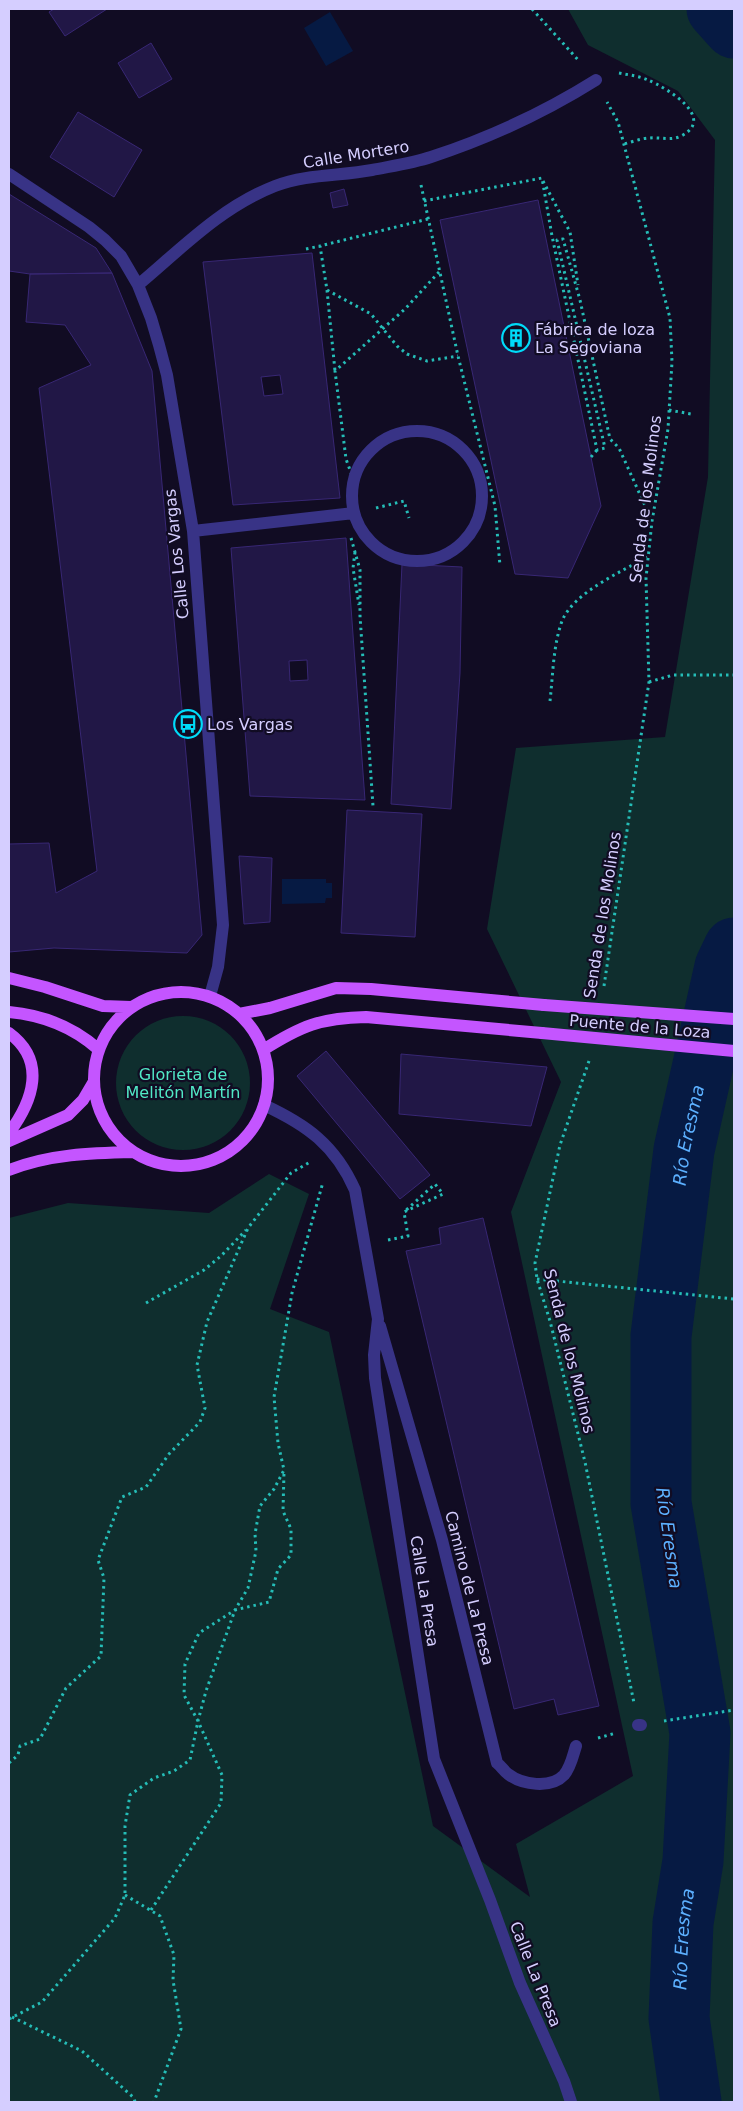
<svg xmlns="http://www.w3.org/2000/svg" width="743" height="2111" viewBox="0 0 743 2111" font-family="'DejaVu Sans',sans-serif">
<style>
.green{fill:#0f2e2e}
.water{fill:#061a43}
.lines{fill:none;stroke-linecap:round;stroke-linejoin:round}
.river{stroke:#061a43;stroke-width:61}
.building{fill:#211746;stroke:#382774;fill-rule:evenodd}
.path{stroke:#25bdb7;stroke-width:3;stroke-dasharray:2.5 4;stroke-linecap:butt}
.minor{stroke:#383386;stroke-width:12}
.major{stroke:#c455ff;stroke-width:12}
.major-bridge{stroke:#c455ff;stroke-width:12}
.labels{text-anchor:middle;stroke-width:4.5;stroke-linejoin:round;paint-order:stroke}
.street-label{font-size:16px;fill:#d5ceff;stroke:#110c23}
.poi-label{font-size:16px;fill:#d5ceff;stroke:#110c23;text-anchor:start}
.park-label{font-size:16px;fill:#51e8c6;stroke:#110c23}
.water-label{font-size:18px;font-style:italic;fill:#5cb0ff;stroke:#110c23}
</style>
<rect width="100%" height="100%" fill="#110c23"/>
<!-- green -->
<path class="green" d="M568,9H734V2102H9V1218L68,1203L209,1213L269,1174L309,1194L270,1309L329,1332L433,1826L530,1897L516,1844L633,1776L511,1212L561,1082L487,929L516,748L665,737L708,477L715,140L678,91L588,45Z
M116 1083a67 67 0 1 1 134 0a67 67 0 1 1-134 0Z"/>
<!-- water -->
<path class="water" d="M330,12L353,51L326,66L304,28Z
M282,879H326V883H332V898H326L325,903L282,904Z"/>
<g class="lines">
<!-- river -->
<g class="river">
<path d="M717,9L734,28"/>
<path id="s1" d="M691,2102L679,2018L683,1923L693,1861L700,1733L661,1503V1336L684,1150L725,967L734,948"/>
</g>
</g>
<!-- building -->
<path class="building" d="M54,9H107L65,36L49,12Z
M151,43L172,79L139,98L118,63Z
M78,112L142,150L114,197L50,157Z
M344,189L348,205L333,208L330,193Z
M9,194L96,248L112,273L30,274L9,271Z
M538,200L601,506L568,578L515,574L440,220Z
M312,253L340,498L233,505L203,262ZM280,375L283,394L264,396L261,377Z
M112,273L152,371L202,935L187,953L54,948L9,952V844L49,843L56,893L97,871L39,388L91,365L65,325L26,322L30,274Z
M346,538L365,800L250,796L231,548ZM307,660L308,680L290,681L289,661Z
M402,564L462,567L460,673L451,809L391,804Z
M347,810L422,814L415,937L341,933Z
M239,856L272,858L270,922L244,924Z
M326,1051L430,1175L400,1199L297,1076Z
M401,1054L547,1067L531,1126L399,1114Z
M483,1218L599,1706L558,1715L554,1699L514,1709L406,1251L441,1244L439,1228Z"/>
<g class="lines">
<!-- path -->
<path class="path" d="M532,9L580,62
M619,73C629,75 639,76 648,80C667,88 717,118 681,136C671,141 660,137 650,138C642,138 632,142 624,144
M543,181L570,232L578,285
M421,185L458,356L495,506L500,566
M424,201L542,178L552,236L597,450L605,448L557,240L563,239L580,300L610,439L619,448L651,519
M428,219L320,246L327,290L371,314L397,346L407,354L427,361L458,356
M306,249L320,246
M327,290L335,371
M669,410L691,414
M591,457L597,450
M354,481L346,459L335,371L405,309L439,272
M376,508L404,501L409,518
M351,538L360,570V616L373,806
M355,552L353,568L359,605
M649,682L673,675H734
M550,701C553,675 553,646 562,621C573,593 621,572 647,557
M604,986L649,682L646,578L652,521L668,429L672,362L670,318L618,122L607,102
M589,1061L560,1145L535,1263L537,1279L550,1321L585,1462L634,1703
M388,1240L408,1236L404,1212L443,1194L435,1184L404,1212
M537,1279L734,1299
M146,1303L204,1270L221,1256L246,1230
M664,1721L734,1710
M598,1738L616,1733
M9,1763L18,1755L20,1746L40,1739L66,1688L101,1656L104,1578L98,1560L122,1497L146,1487L169,1454L200,1422L205,1408L197,1365L207,1322L248,1228L291,1173L310,1162
M125,1895L160,1916L174,1955L173,1980L181,2029L154,2102
M151,1910L221,1803L222,1775L198,1721L206,1691L235,1610L269,1602L278,1569L291,1555V1529L283,1511L284,1471
M12,2017L82,2051L134,2098L135,2102
M9,2019L42,2002L115,1918L125,1895V1826L130,1795L154,1778L174,1771L190,1760L198,1721L184,1695L185,1664L199,1633L235,1610L248,1588L256,1551L255,1534L260,1506L274,1489L284,1470L278,1443L274,1397L292,1293L323,1182"/>
<!-- minor -->
<path class="minor" d="M9,174L89,227L105,240L121,256L138,285L151,318L159,345L167,375L193,531L223,925L218,967L210,996
M138,285C181,249 221,207 275,186C306,174 340,176 372,170C392,166 413,163 431,157C489,138 545,112 596,80
M352 496a65 65 0 1 1 130 0a65 65 0 1 1-130 0Z
M193,531L354,513
M264,1105C307,1125 335,1145 355,1190L378,1319L374,1355L375,1378L434,1759L490,1900L520,1983L564,2081L571,2102
M380,1326L442,1540L497,1763C501,1766 504,1771 508,1774C522,1785 551,1789 564,1775C571,1767 573,1755 576,1746
M638,1725H641"/>
<!-- major -->
<path class="major" d="M9,978L45,987L103,1006L131,1007
M94 1079a87 87 0 1 1 174 0a87 87 0 1 1-174 0Z
M9,1012C42,1015 73,1027 98,1049
M239,1014L270,1008L336,988L371,989L544,1005
M9,1033C47,1061 33,1101 9,1133
M263,1050C301,1026 320,1018 366,1017L542,1033
M9,1141L68,1115L83,1100L93,1083
M9,1170C50,1154 91,1153 134,1152"/>
<!-- major-bridge -->
<path class="major-bridge" d="M544,1005L734,1019
M542,1033L734,1051"/>
</g>
<!-- icons -->
<defs>
<symbol id="building-ring" viewBox="-11 -11 22 22"><circle r="9.5" fill="#110c23" stroke="#00dbf9" stroke-width="1.5"/><path d="M-4-6H4V6H1V3H-1V6H-4ZM-2.5-4.3h1.7v1.8h-1.7ZM.8-4.3h1.7v1.8H.8ZM-2.5-1h1.7V.8h-1.7ZM.8-1h1.7V.8H.8Z" fill="#00dbf9"/></symbol>
<symbol id="bus-ring" viewBox="-11 -11 22 22"><circle r="9.5" fill="#110c23" stroke="#00dbf9" stroke-width="1.5"/><path d="M-5-6H5V4H4V6H2V4H-2V6H-4V4H-5ZM-3.5-4V0h7V-4ZM-3.5 1.2v1.5H-2V1.2ZM2 1.2v1.5H3.5V1.2Z" fill="#00dbf9"/></symbol>
</defs>
<g fill-rule="evenodd">
<use href="#building-ring" x="500" y="322" width="32" height="32"/>
<use href="#bus-ring" x="172" y="708" width="32" height="32"/>
</g>
<g class="labels">
<!-- street labels -->
<g class="street-label">
<text transform="translate(356 154) rotate(-9)" y="6">Calle Mortero</text>
<text transform="translate(645 499) rotate(-83)" y="6">Senda de los Molinos</text>
<text transform="translate(176 554) rotate(-96)" y="6">Calle Los Vargas</text>
<text transform="translate(602 915) rotate(-81)" y="6">Senda de los Molinos</text>
<text transform="translate(640 1026) rotate(5)" y="6">Puente de la Loza</text>
<text transform="translate(570 1351) rotate(76)" y="6">Senda de los Molinos</text>
<text transform="translate(470 1588) rotate(76)" y="6">Camino de La Presa</text>
<text transform="translate(425 1591) rotate(81)" y="6">Calle La Presa</text>
<text transform="translate(536 1974) rotate(68)" y="6">Calle La Presa</text>
</g>
<!-- poi labels -->
<g class="poi-label">
<text x="535" y="335">Fábrica de loza<tspan x="535" dy="18">La Segoviana</tspan></text>
<text x="207" y="730">Los Vargas</text>
</g>
<!-- park labels -->
<g class="park-label">
<text x="183" y="1080">Glorieta de<tspan x="183" dy="18">Melitón Martín</tspan></text>
</g>
<!-- water labels -->
<g class="water-label">
<text dy="6" stroke="none"><textPath href="#s1" startOffset="974">Río Eresma</textPath></text>
<text transform="translate(669 1538) rotate(82)" y="6">Río Eresma</text>
<text dy="6" stroke="none"><textPath href="#s1" startOffset="164">Río Eresma</textPath></text>
</g>
</g>
<!-- border -->
<rect width="743" height="2111" fill="none" stroke="#d5ceff" stroke-width="20"/>
</svg>
